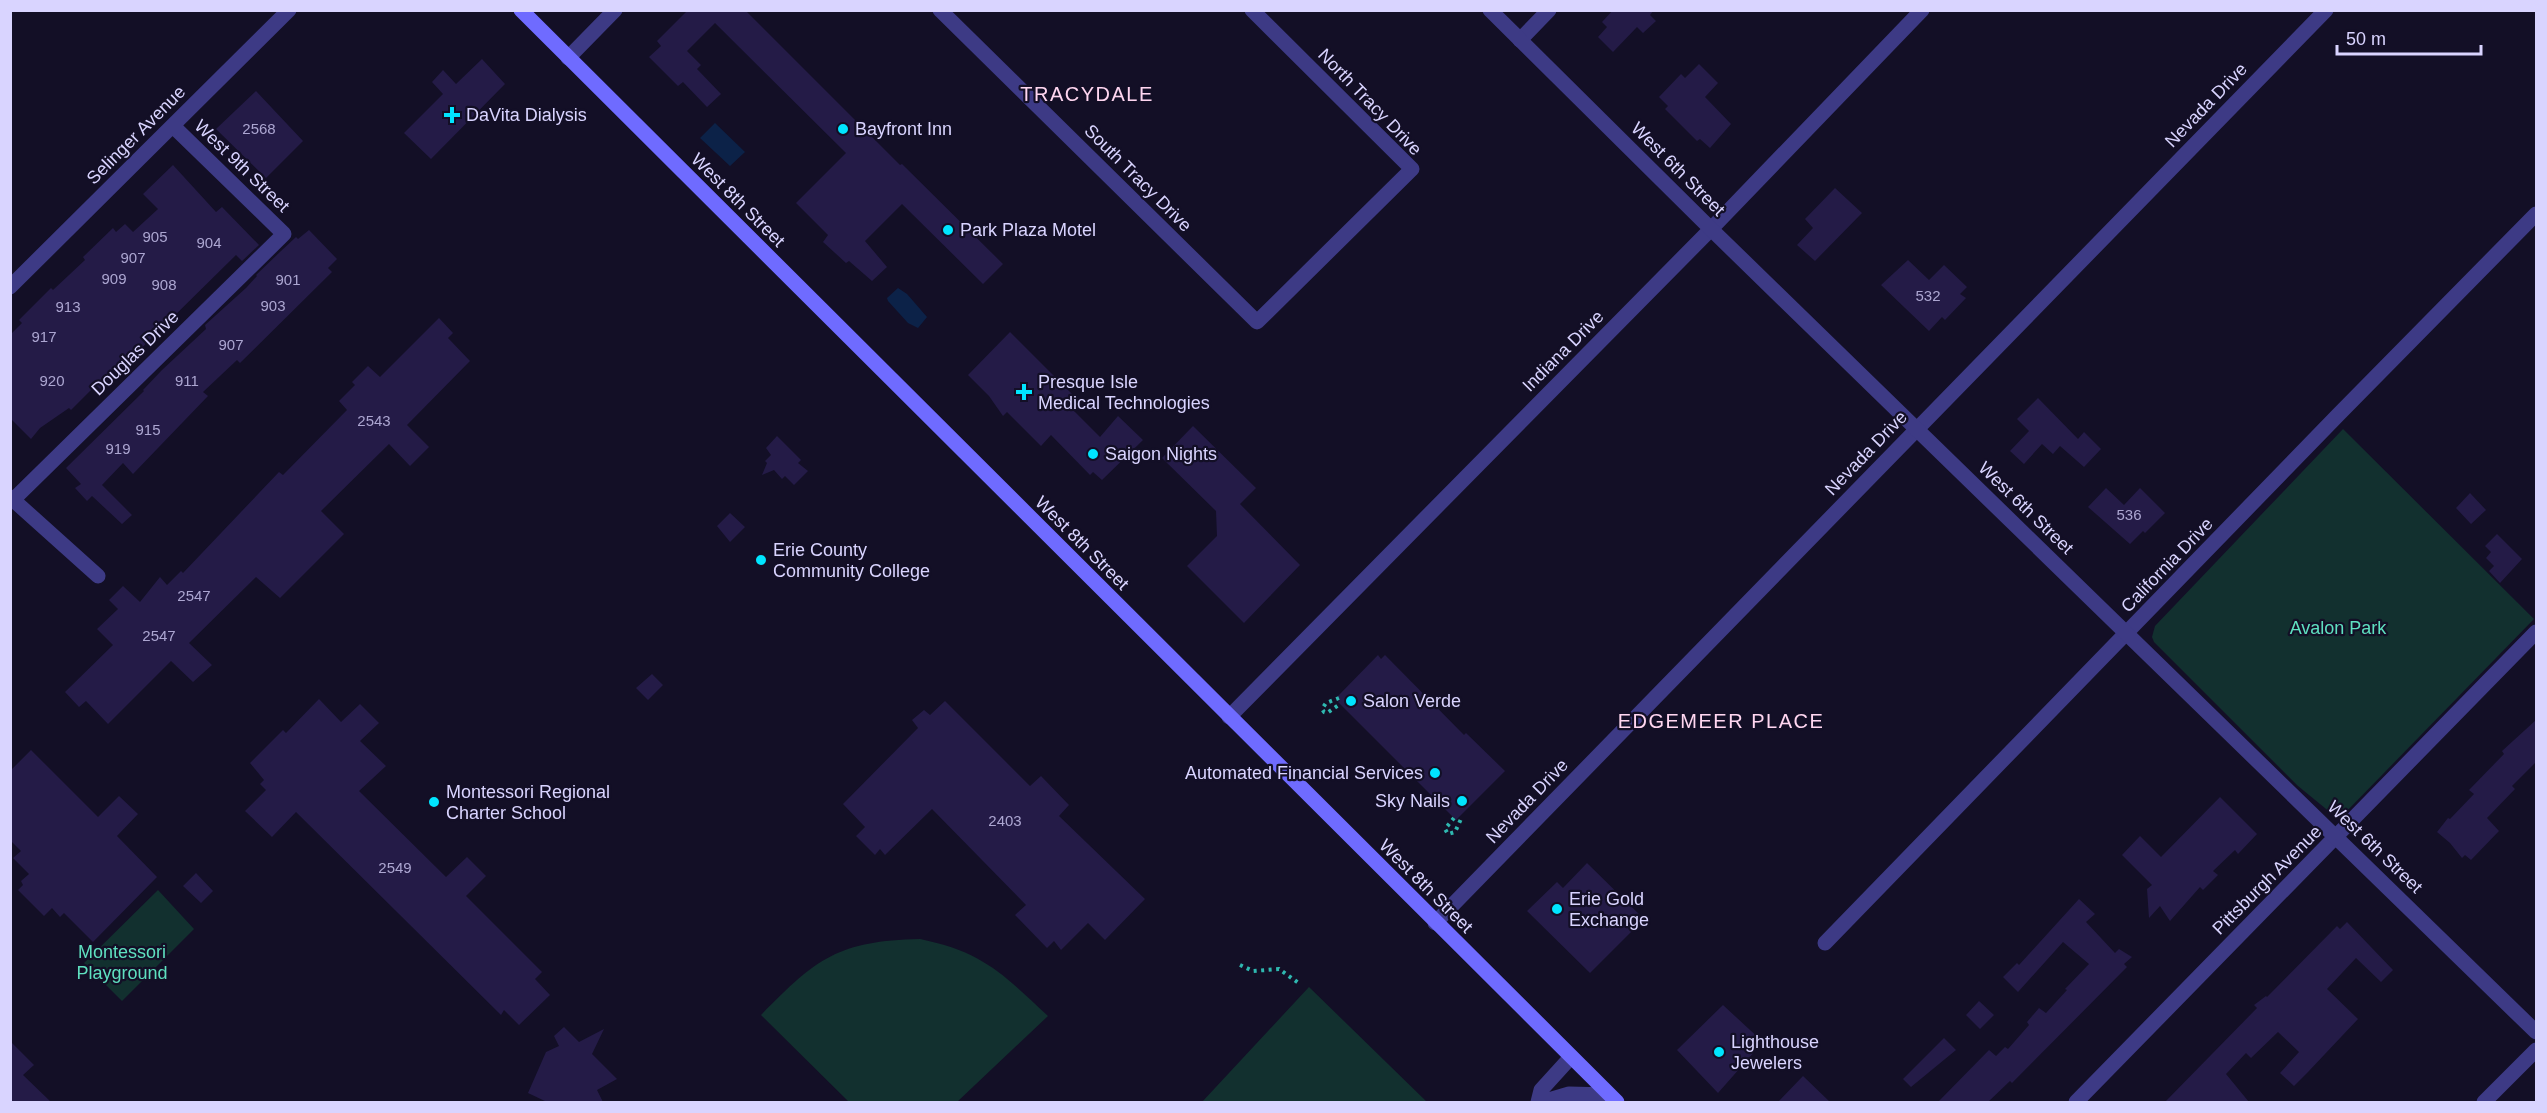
<svg xmlns="http://www.w3.org/2000/svg" width="2547" height="1113" viewBox="0 0 2547 1113" font-family="Helvetica,sans-serif">
<style>
.green{fill:#12302f}
.water{fill:#0c2248}
.building{fill:#241b47}
.lines{fill:none;stroke-linecap:round;stroke-linejoin:round}
.path{stroke:#2fb8b0;stroke-width:4;stroke-dasharray:3 4.5;stroke-linecap:butt}
.minor{stroke:#3d3a85;stroke-width:15}
.tertiary{stroke:#3d3a85;stroke-width:15}
.secondary{stroke:#6f6bff;stroke-width:15}
.poi-dot{fill:#00e5ff;stroke:#130f26;stroke-width:2}
.labels{text-anchor:middle;stroke-width:4.5;stroke-linejoin:round;paint-order:stroke}
.number-label{font-size:15px;fill:#aca6d1}
.street-label{font-size:18px;fill:#d9d4ff;stroke:#130f26}
.poi-label{font-size:18px;fill:#d9d4ff;stroke:#130f26;text-anchor:start}
.park-label{font-size:18px;fill:#5fe0c0;stroke:#130f26}
.neighbourhood-label{font-size:20px;letter-spacing:1.5px;fill:#ffd6f0;stroke:#130f26}
</style>
<rect width="100%" height="100%" fill="#130f26"/>
<!-- green -->
<path class="green" d="M2343,429L2534,619L2344,814L2331,813L2298,786L2154,642L2152,637L2155,626Z
M158,890L194,929L122,1001L84,963Z
M920,939C983,952 1003,974 1048,1016L957,1102H849L761,1015C817,958 838,941 920,939Z
M1309,987L1427,1102H1202Z"/>
<!-- water -->
<path class="water" d="M715,123L745,152L730,166L700,138Z
M898,288L907,294L927,317L918,328L908,323L888,301L887,298Z"/>
<!-- building -->
<path class="building" d="M688,10H745L900,165L902,164L1003,264L983,284L902,204L865,241L887,267L872,281L849,261L846,263L823,242L828,235L796,203L846,153L715,23L687,51L701,65L697,69L721,94L707,107L683,82L678,86L649,57L661,46L657,41Z
M1613,10H1654L1650,15L1656,21L1643,33L1637,27L1613,52L1598,37L1607,27L1602,22Z
M482,59L505,84L431,159L404,133L443,94L432,82L443,70L456,84Z
M1699,64L1718,83L1705,97L1731,124L1710,148L1700,139L1697,141L1665,109L1668,106L1659,97L1681,74L1685,78Z
M256,91L303,141L266,178L216,129Z
M173,165L216,212L222,207L259,245L242,261L236,255L100,389L96,385L71,410L69,408L40,428L31,439L10,418V335L22,323L19,320L51,288L53,290L85,260L83,257L113,228L116,232L125,224L133,232L158,209L143,194Z
M1835,188L1862,213L1815,261L1797,245L1813,228L1805,219Z
M309,230L337,259L328,268L332,272L240,363L237,360L203,392L208,396L133,474L123,463L102,485L132,515L122,524L92,496L87,501L75,488L81,484L66,468L144,391L143,390L162,370L206,329L205,325L246,288L257,276L256,275L281,251L296,237L298,239Z
M1908,260L1929,280L1944,265L1967,287L1960,294L1966,298L1945,320L1942,317L1929,331L1881,285Z
M439,318L453,333L448,338L470,361L407,425L429,447L410,466L389,444L321,511L344,534L280,598L256,577L189,643L212,665L193,682L171,661L108,724L86,701L79,707L65,692L113,645L97,629L118,609L109,600L123,586L140,602L160,577L167,585L181,571L183,573L279,472L283,475L347,410L339,401L355,385L352,382L368,366L380,377Z
M1010,332L1081,403L1074,411L1100,437L1118,416L1143,440L1102,480L1093,472L1090,475L1051,435L1041,446L1007,412L1003,416L989,396L968,375Z
M2038,398L2078,439L2084,432L2101,449L2084,467L2060,446L2053,454L2042,444L2024,464L2010,451L2029,431L2017,419Z
M1193,426L1256,488L1240,504L1300,565L1244,623L1187,566L1217,536L1216,511L1162,458Z
M777,436L801,460L798,463L808,471L794,485L785,476L782,479L774,470L762,475L767,463L765,461L771,455L766,448Z
M2106,488L2124,505L2140,488L2165,513L2145,533L2143,531L2130,544L2088,507Z
M2470,493L2486,510L2471,524L2456,508Z
M730,513L745,527L730,542L717,526Z
M2497,534L2522,559L2500,583L2489,571L2494,566L2486,558L2491,552L2485,546Z
M1378,655L1381,659L1385,655L1464,735L1466,733L1505,771L1456,820L1338,702L1340,700L1337,697Z
M652,674L663,685L648,700L636,688Z
M319,699L341,722L360,704L379,723L360,741L386,766L359,791L446,877L467,857L486,876L466,896L542,972L535,979L550,995L519,1025L504,1010L501,1015L296,812L272,837L245,811L266,790L260,784L264,780L250,763L283,730L286,733Z
M945,701L1030,786L1041,776L1069,805L1059,816L1145,899L1105,940L1088,923L1061,950L1054,941L1047,948L1015,915L1026,905L932,809L885,855L880,849L875,855L856,836L865,827L843,804L918,728L912,720L924,710L930,715Z
M2536,720V762L2512,786L2515,789L2487,818L2499,831L2471,860L2465,855L2462,858L2450,843L2437,832L2448,818L2450,819L2474,794L2469,790L2504,754L2502,751Z
M31,750L98,817L119,796L138,814L117,836L157,877L93,942L64,913L60,917L52,908L44,916L18,890L23,885L21,881L29,874L13,858L21,851L10,840V771Z
M2220,797L2257,834L2238,854L2235,850L2213,871L2218,875L2203,890L2200,887L2170,921L2160,906L2149,918L2147,889L2152,885L2122,855L2140,836L2161,857Z
M1587,863L1644,919L1590,973L1527,911L1557,882L1563,888Z
M196,873L213,891L201,903L183,886Z
M2079,899L2095,914L2086,922L2115,953L2119,949L2132,957L2124,964L2127,967L2012,1083L2010,1081L1988,1102H1938L1989,1050L1996,1056L2005,1047L2008,1049L2029,1025L2027,1022L2039,1008L2046,1013L2067,990L2065,989L2089,964L2063,942L2018,992L2003,977L2017,963L2019,965Z
M2347,922L2393,970L2381,982L2356,958L2327,989L2358,1019L2308,1072L2294,1086L2280,1073L2299,1052L2278,1032L2251,1058L2246,1053L2226,1074L2249,1102H2165L2257,1008L2254,1005L2266,996L2267,997L2337,926L2340,929Z
M1979,1001L1994,1015L1980,1029L1966,1015Z
M1723,1005L1763,1042L1718,1093L1677,1050Z
M564,1027L579,1042L604,1029L592,1054L617,1079L597,1090L603,1102H547L528,1093L546,1052L559,1046L554,1036Z
M1944,1038L1956,1050L1911,1087L1903,1079Z
M10,1041L34,1065L23,1075L51,1102H10Z
M1803,1076L1830,1102H1778Z"/>
<g class="lines">
<!-- path -->
<path class="path" d="M1339,698L1326,703L1322,709L1324,712L1327,713L1340,704
M1454,818L1445,829L1448,834L1455,832L1461,819
M1240,965L1253,971L1279,969L1300,984"/>
<!-- minor -->
<path class="minor" d="M940,10L1257,322L1412,169L1252,10
M1520,40L1549,10
M568,58L615,10
M10,287L289,10
M10,497L98,576
M14,499L284,234L173,126
M1229,717L1711,229L1922,10
M1435,923L2326,10
M1825,943L2338,415L2536,214
M1538,1102L1541,1090L1571,1057
M1542,1102L1569,1094L1609,1095
M2076,1102L2536,632
M2484,1102L2536,1050"/>
<!-- tertiary -->
<path class="tertiary" d="M1490,10L1711,229L2536,1032"/>
<!-- secondary -->
<path class="secondary" d="M521,10L1617,1102"/>
</g>
<!-- markers -->
<g class="poi-dot">
<path d="M449 106h6v6h6v6h-6v6h-6v-6h-6v-6h6z"/>
<circle cx="843" cy="129" r="6"/>
<circle cx="948" cy="230" r="6"/>
<path d="M1021 383h6v6h6v6h-6v6h-6v-6h-6v-6h6z"/>
<circle cx="1093" cy="454" r="6"/>
<circle cx="761" cy="560" r="6"/>
<circle cx="1351" cy="701" r="6"/>
<circle cx="1435" cy="773" r="6"/>
<circle cx="1462" cy="801" r="6"/>
<circle cx="434" cy="802" r="6"/>
<circle cx="1557" cy="909" r="6"/>
<circle cx="1719" cy="1052" r="6"/>
</g>
<g class="labels">
<!-- number labels -->
<g class="number-label">
<text x="259" y="134">2568</text>
<text x="155" y="242">905</text>
<text x="209" y="248">904</text>
<text x="133" y="263">907</text>
<text x="114" y="284">909</text>
<text x="288" y="285">901</text>
<text x="164" y="290">908</text>
<text x="1928" y="301">532</text>
<text x="273" y="311">903</text>
<text x="68" y="312">913</text>
<text x="44" y="342">917</text>
<text x="231" y="350">907</text>
<text x="52" y="386">920</text>
<text x="187" y="386">911</text>
<text x="374" y="426">2543</text>
<text x="148" y="435">915</text>
<text x="118" y="454">919</text>
<text x="2129" y="520">536</text>
<text x="194" y="601">2547</text>
<text x="159" y="641">2547</text>
<text x="1005" y="826">2403</text>
<text x="395" y="873">2549</text>
</g>
<!-- street labels -->
<g class="street-label">
<text transform="translate(1370 102) rotate(46)" y="6">North Tracy Drive</text>
<text transform="translate(2206 105) rotate(-46)" y="6">Nevada Drive</text>
<text transform="translate(136 135) rotate(-45)" y="6">Selinger Avenue</text>
<text transform="translate(242 166) rotate(44)" y="6">West 9th Street</text>
<text transform="translate(1678 169) rotate(45)" y="6">West 6th Street</text>
<text transform="translate(1138 178) rotate(45)" y="6">South Tracy Drive</text>
<text transform="translate(738 200) rotate(45)" y="6">West 8th Street</text>
<text transform="translate(1563 351) rotate(-45)" y="6">Indiana Drive</text>
<text transform="translate(135 353) rotate(-44)" y="6">Douglas Drive</text>
<text transform="translate(1866 453) rotate(-46)" y="6">Nevada Drive</text>
<text transform="translate(2026 508) rotate(44)" y="6">West 6th Street</text>
<text transform="translate(1082 543) rotate(45)" y="6">West 8th Street</text>
<text transform="translate(2167 565) rotate(-46)" y="6">California Drive</text>
<text transform="translate(1527 801) rotate(-46)" y="6">Nevada Drive</text>
<text transform="translate(2375 847) rotate(44)" y="6">West 6th Street</text>
<text transform="translate(2267 880) rotate(-45)" y="6">Pittsburgh Avenue</text>
<text transform="translate(1426 886) rotate(45)" y="6">West 8th Street</text>
</g>
<!-- poi labels -->
<g class="poi-label">
<text x="466" y="121">DaVita Dialysis</text>
<text x="855" y="135">Bayfront Inn</text>
<text x="960" y="236">Park Plaza Motel</text>
<text x="1038" y="388">Presque Isle<tspan x="1038" dy="21">Medical Technologies</tspan></text>
<text x="1105" y="460">Saigon Nights</text>
<text x="773" y="556">Erie County<tspan x="773" dy="21">Community College</tspan></text>
<text x="1363" y="707">Salon Verde</text>
<text x="1423" y="779" text-anchor="end">Automated Financial Services</text>
<text x="446" y="798">Montessori Regional<tspan x="446" dy="21">Charter School</tspan></text>
<text x="1450" y="807" text-anchor="end">Sky Nails</text>
<text x="1569" y="905">Erie Gold<tspan x="1569" dy="21">Exchange</tspan></text>
<text x="1731" y="1048">Lighthouse<tspan x="1731" dy="21">Jewelers</tspan></text>
</g>
<!-- park labels -->
<g class="park-label">
<text x="2338" y="634">Avalon Park</text>
<text x="122" y="958">Montessori<tspan x="122" dy="21">Playground</tspan></text>
</g>
<!-- neighbourhood labels -->
<g class="neighbourhood-label">
<text x="1087" y="101">TRACYDALE</text>
<text x="1721" y="728">EDGEMEER PLACE</text>
</g>
</g>
<!-- border -->
<rect width="2547" height="1113" fill="none" stroke="#d9d4ff" stroke-width="24"/>
<!-- scale -->
<path d="M2337 45v9h144v-9" fill="none" stroke="#d9d4ff" stroke-width="3"/>
<text x="2346" y="45" font-size="18" fill="#d9d4ff" stroke="#130f26" stroke-width="4.5" paint-order="stroke">50 m</text>
</svg>
